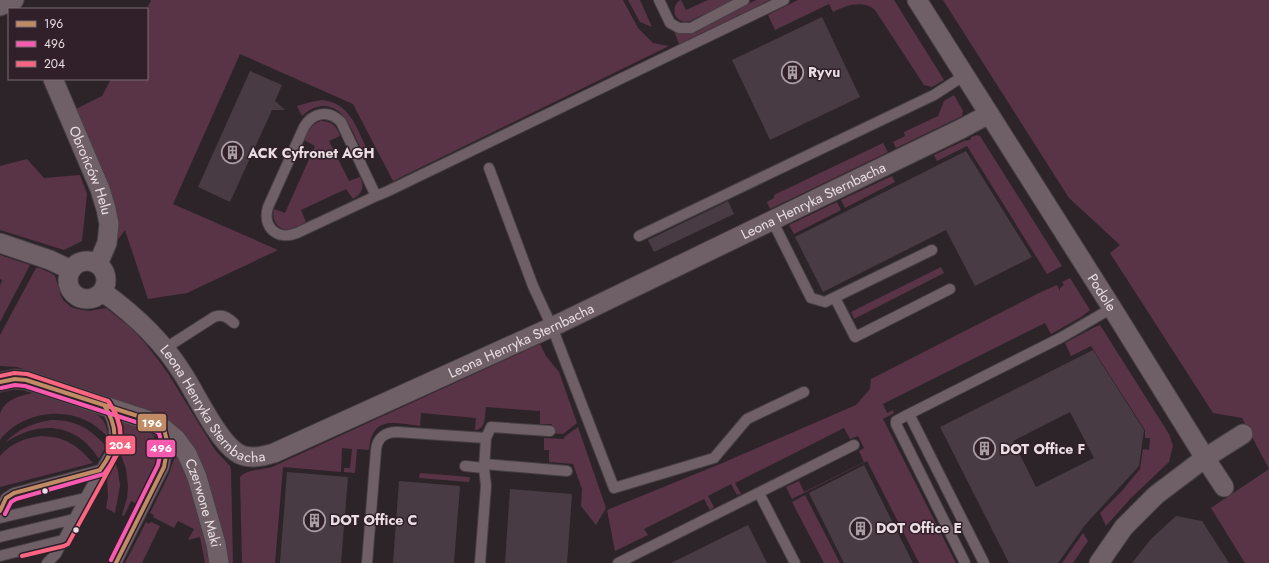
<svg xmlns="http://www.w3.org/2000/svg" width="1269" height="563" viewBox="0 0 1269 563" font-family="Jost,sans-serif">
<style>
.green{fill:#593447}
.building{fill:#493b43;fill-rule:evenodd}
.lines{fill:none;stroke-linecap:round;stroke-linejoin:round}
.lane-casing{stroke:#473f43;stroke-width:12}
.street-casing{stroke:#473f43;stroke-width:21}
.lane{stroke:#6f6068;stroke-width:10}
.street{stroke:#6f6068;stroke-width:19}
.bus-1-casing{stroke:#312029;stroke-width:7}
.bus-2-casing{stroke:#312029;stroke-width:7}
.bus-3-casing{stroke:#312029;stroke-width:7}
.bus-1{stroke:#c18c65;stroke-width:4}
.bus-2{stroke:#f75aaf;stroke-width:4}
.bus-3{stroke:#fa6682;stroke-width:4}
.bus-dot{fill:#eadee4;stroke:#312029;stroke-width:1.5}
.labels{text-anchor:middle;stroke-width:3;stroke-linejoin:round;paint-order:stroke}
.poi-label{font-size:14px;font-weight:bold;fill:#eadee4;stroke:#312029;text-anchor:start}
.street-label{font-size:14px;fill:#eadee4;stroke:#312029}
.line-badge{stroke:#312029;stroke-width:1.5}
.badge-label{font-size:11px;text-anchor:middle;font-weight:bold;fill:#fff}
</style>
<rect width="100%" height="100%" fill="#2d2429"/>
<!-- green -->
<path class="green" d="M151,0H623L638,28L653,43L669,46L393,181L353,104L240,54L173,204L278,250L187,293L148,299L125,230L116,242L74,110L102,96L111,79H147V9Z
M628,0H640L652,27L640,22Z
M680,0H681L686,10L708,0H734L690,21C683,23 679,21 675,15C674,9 674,5 680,0Z
M756,0H770L679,44L674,31L683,34L697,32L719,18Z
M798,0H894L944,80L932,87L924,85L875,10C863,0 847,5 833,12L829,4L775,30L768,15Z
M943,0H1269V563H1245L1211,508L1269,469L1242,418L1213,413L1110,253L1120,245L1069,198Z
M954,95L963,111L962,116L896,148L893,142L905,136L904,132L938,116L944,101Z
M322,100C350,103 356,127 367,149L361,148C352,132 345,105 322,106C314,107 308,110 302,116L297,106L311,102Z
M321,121C331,121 337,126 340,136L329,141L349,181L360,177C365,187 362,194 353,199L346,189L301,210L306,222C301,224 296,227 291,229C278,232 271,220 274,209L285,213L315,146L304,140C308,131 311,124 321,121Z
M977,135L980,136L1062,266L1047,274L967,146L937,161L934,155L966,140V141L971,139V137Z
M883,143L888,152L770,209L767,202L774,198V195Z
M27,159L44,178L80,175L87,194L82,241L64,250L0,230V166Z
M892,176L895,182L845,208L841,200Z
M837,202L841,210L794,234L789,225Z
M0,255L30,265L0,322V286L2,280L0,279Z
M941,267L944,273L854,319L851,312Z
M36,268H39L51,273L55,276L61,296L63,300L71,307L77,309L89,311L106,308L130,327L145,343L159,361L169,375L215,450L230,466L231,470L233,563H227L206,474C194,442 178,421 146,409L17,367L0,366V335Z
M1070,278L1090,310L1081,317L1051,334L1045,323L883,404L887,413L893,410L894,413L883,419L956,563H919L867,461L792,499L786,487L799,481L804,492L864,462L859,451L864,448L858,436L850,439L844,428L735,483L741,494L737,495L731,484L708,496L714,507L710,510L704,499L644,529L648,535L615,551L607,510L720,464L856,405L870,389L871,379L1039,293L1057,285L1060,291V288L1064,285L1062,282Z
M1100,325L1169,434L1173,446L1169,462L1131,498L1106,526L1100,513L1121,492L1140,469L1143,449L1149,450L1150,438H1145V430L1091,346L1071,356L1065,343L1093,328Z
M540,344L546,356L559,372L577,423L563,434L551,433L552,424H540V411L486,407C484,416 487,429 475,430L476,418L421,413L420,426C394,423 372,415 369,450L357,449L355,473L344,472V468H350L352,449L342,448L341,472L283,467L275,563H242L240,477C247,469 262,470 272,467Z
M33,393L42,394C57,399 89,407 100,417C105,422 108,429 108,437C101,430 94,424 85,420C57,407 19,415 0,440C0,432 0,422 0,414C4,400 21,395 33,393Z
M51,420C76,420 89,428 106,446L99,459C76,422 38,420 5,443C18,429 32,423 51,420Z
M122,421C130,423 140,426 148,431C173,449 146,485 137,504L131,501L124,516L122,515L127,498L128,486L126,469L120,452L122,436L120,422Z
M578,427L606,508L596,525L581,506L582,489L573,464L549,462V450H544V438L564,439V437Z
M41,436C66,437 77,445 93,463L0,487V456C11,443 25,438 41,436Z
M177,457L185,472L203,527L212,563H205L200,537L188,540L194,529L178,521L174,528L153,517L154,515L150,513L169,474L174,459Z
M115,462L118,471L120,486L115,513L106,508L108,497L107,478Z
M420,473L470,477L469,482L419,478Z
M805,495L840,563H824L792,502Z
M146,522L149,524L151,522L160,526L142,563H125Z
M1083,533L1088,541L1073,563H1062Z"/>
<!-- building -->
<path class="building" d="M822,17L860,97L770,140L732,60Z
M250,71L282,85L275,101L285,110H272L230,202L198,187Z
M966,151L1032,257L975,286L946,230L823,292L795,237Z
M728,201L734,214L654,252L648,240Z
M1093,350L1144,430L1139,466L1085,525L1058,563H1009L940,427ZM1070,412L1094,458L1036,487L1013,441Z
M864,465L913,563H844L809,493Z
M287,472L348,477L341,563H280Z
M399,481L460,486L454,563H393Z
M510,489L572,494L567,563H505Z
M1176,516L1202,521L1229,563H1132L1151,539Z
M748,525L767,563H671Z"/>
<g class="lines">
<defs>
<path id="lane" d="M659,0L670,23L679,28H691L744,0
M489,168L533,286L552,327L614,488L714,458L747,419L804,392
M376,196L341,122C328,109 312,113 304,127L268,207C262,227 277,241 297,233L376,196L386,192L784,0
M772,220L811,298L825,302L932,250
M639,236L934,95L965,75
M835,298L855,337L950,289
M164,349L214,317C223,314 227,317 234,323
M909,414L896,421V424L965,563
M484,464L567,471
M465,466L484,468
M759,493L795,563
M0,511L6,498L14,493L100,470
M0,518L85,498
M0,537L74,519
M0,556L63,540
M47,563L56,554L85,498L113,449C116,434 114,419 105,407
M116,563L164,467L168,445L164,431
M367,563L376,450C377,438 385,432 397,432L486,438
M480,563L486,486L484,468L486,438L491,427L550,431
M618,563L854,445
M984,563L909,414L1062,337L1112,308"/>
<g id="street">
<path id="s1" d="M917,0L1112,308L1205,458L1156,495L1124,527L1099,563"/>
<path d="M0,6L14,0"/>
<path id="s2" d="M53,79L100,189L106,209L109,224L107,243L98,264"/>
<path d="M0,243L50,260L71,270"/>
<circle cx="87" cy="280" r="19"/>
<path id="s3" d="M103,292C135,315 162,340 183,374C196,394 217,439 236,452C247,460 261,457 274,453L552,327L961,129L989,114"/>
<path id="s4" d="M0,382L15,379L26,380L147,420L164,429L176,439L187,454L197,477L216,544L219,563"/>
<path d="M1224,487L1205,458L1243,434"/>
</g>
</defs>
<!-- lane casing -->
<use href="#lane" class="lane-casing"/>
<!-- street casing -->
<use href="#street" class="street-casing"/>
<!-- lane -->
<use href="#lane" class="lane"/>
<!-- street -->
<use href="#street" class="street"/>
<defs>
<path id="bus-1" d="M0,382L15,379L26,380L141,417L164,429L168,445L164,467L116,563
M0,511L6,498L14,493L100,470C117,447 120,430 104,405"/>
<path id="bus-2" d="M1,388L15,385L25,386L139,423L159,433L162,445L158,465L111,560
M5,514L11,502L16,499L104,474C123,449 126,429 109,402"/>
<path id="bus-3" d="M0,376L14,373L27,374L108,401L116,414L120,427L121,442L119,451L68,544L64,546L22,556"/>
</defs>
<!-- bus-1 casing -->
<use href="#bus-1" class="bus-1-casing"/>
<!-- bus-2 casing -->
<use href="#bus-2" class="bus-2-casing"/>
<!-- bus-3 casing -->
<use href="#bus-3" class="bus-3-casing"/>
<!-- bus-1 -->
<use href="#bus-1" class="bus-1"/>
<!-- bus-2 -->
<use href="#bus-2" class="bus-2"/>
<!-- bus-3 -->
<use href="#bus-3" class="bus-3"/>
</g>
<!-- icons -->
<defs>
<symbol id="building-ring" viewBox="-11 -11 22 22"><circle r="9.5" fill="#312029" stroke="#a89da3" stroke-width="1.5"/><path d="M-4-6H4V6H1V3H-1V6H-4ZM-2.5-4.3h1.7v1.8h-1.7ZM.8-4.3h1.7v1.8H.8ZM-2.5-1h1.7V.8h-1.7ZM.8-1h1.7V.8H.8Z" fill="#a89da3"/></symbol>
</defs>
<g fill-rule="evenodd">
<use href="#building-ring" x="780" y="60" width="25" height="25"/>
<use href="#building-ring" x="220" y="140" width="25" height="25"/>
<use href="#building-ring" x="972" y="436" width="25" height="25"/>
<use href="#building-ring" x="302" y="508" width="25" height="25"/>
<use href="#building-ring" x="848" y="516" width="25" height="25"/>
</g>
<!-- markers -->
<g class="bus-dot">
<circle cx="45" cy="491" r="3.5"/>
<circle cx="76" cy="530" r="3.5"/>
</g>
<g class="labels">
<!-- poi labels -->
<g class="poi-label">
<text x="808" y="77">Ryvu</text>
<text x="248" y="158">ACK Cyfronet AGH</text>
<text x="1000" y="454">DOT Office F</text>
<text x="330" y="525">DOT Office C</text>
<text x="876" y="533">DOT Office E</text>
</g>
<!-- street labels -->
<g class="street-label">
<text dy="5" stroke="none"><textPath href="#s2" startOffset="99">Obrońców Helu</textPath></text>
<text dy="5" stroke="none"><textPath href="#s3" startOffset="845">Leona Henryka Sternbacha</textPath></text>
<text dy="5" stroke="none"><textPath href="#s1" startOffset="346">Podole</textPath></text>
<text dy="5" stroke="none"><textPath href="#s3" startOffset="521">Leona Henryka Sternbacha</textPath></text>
<text dy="5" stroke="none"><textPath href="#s3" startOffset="161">Leona Henryka Sternbacha</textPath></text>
<text dy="5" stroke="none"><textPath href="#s4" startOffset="259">Czerwone Maki</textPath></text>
</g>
</g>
<g class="line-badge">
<rect x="137" y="413" width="30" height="19" rx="4" fill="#c18c65"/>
<rect x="105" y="435" width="31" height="20" rx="4" fill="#fa6682"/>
<rect x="146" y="439" width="30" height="19" rx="4" fill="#f75aaf"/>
</g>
<g class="badge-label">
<text x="152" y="427">196</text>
<text x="120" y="449">204</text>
<text x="161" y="452">496</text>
</g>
<!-- legend -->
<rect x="8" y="8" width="140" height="72" fill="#312029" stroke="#7b6c74"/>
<rect x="16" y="21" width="20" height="6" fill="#c18c65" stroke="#7b6c74"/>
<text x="44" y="28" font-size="12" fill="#eadee4">196</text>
<rect x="16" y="41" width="20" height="6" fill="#f75aaf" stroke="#7b6c74"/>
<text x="44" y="48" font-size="12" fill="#eadee4">496</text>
<rect x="16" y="61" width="20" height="6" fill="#fa6682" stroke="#7b6c74"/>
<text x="44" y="68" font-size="12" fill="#eadee4">204</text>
</svg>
